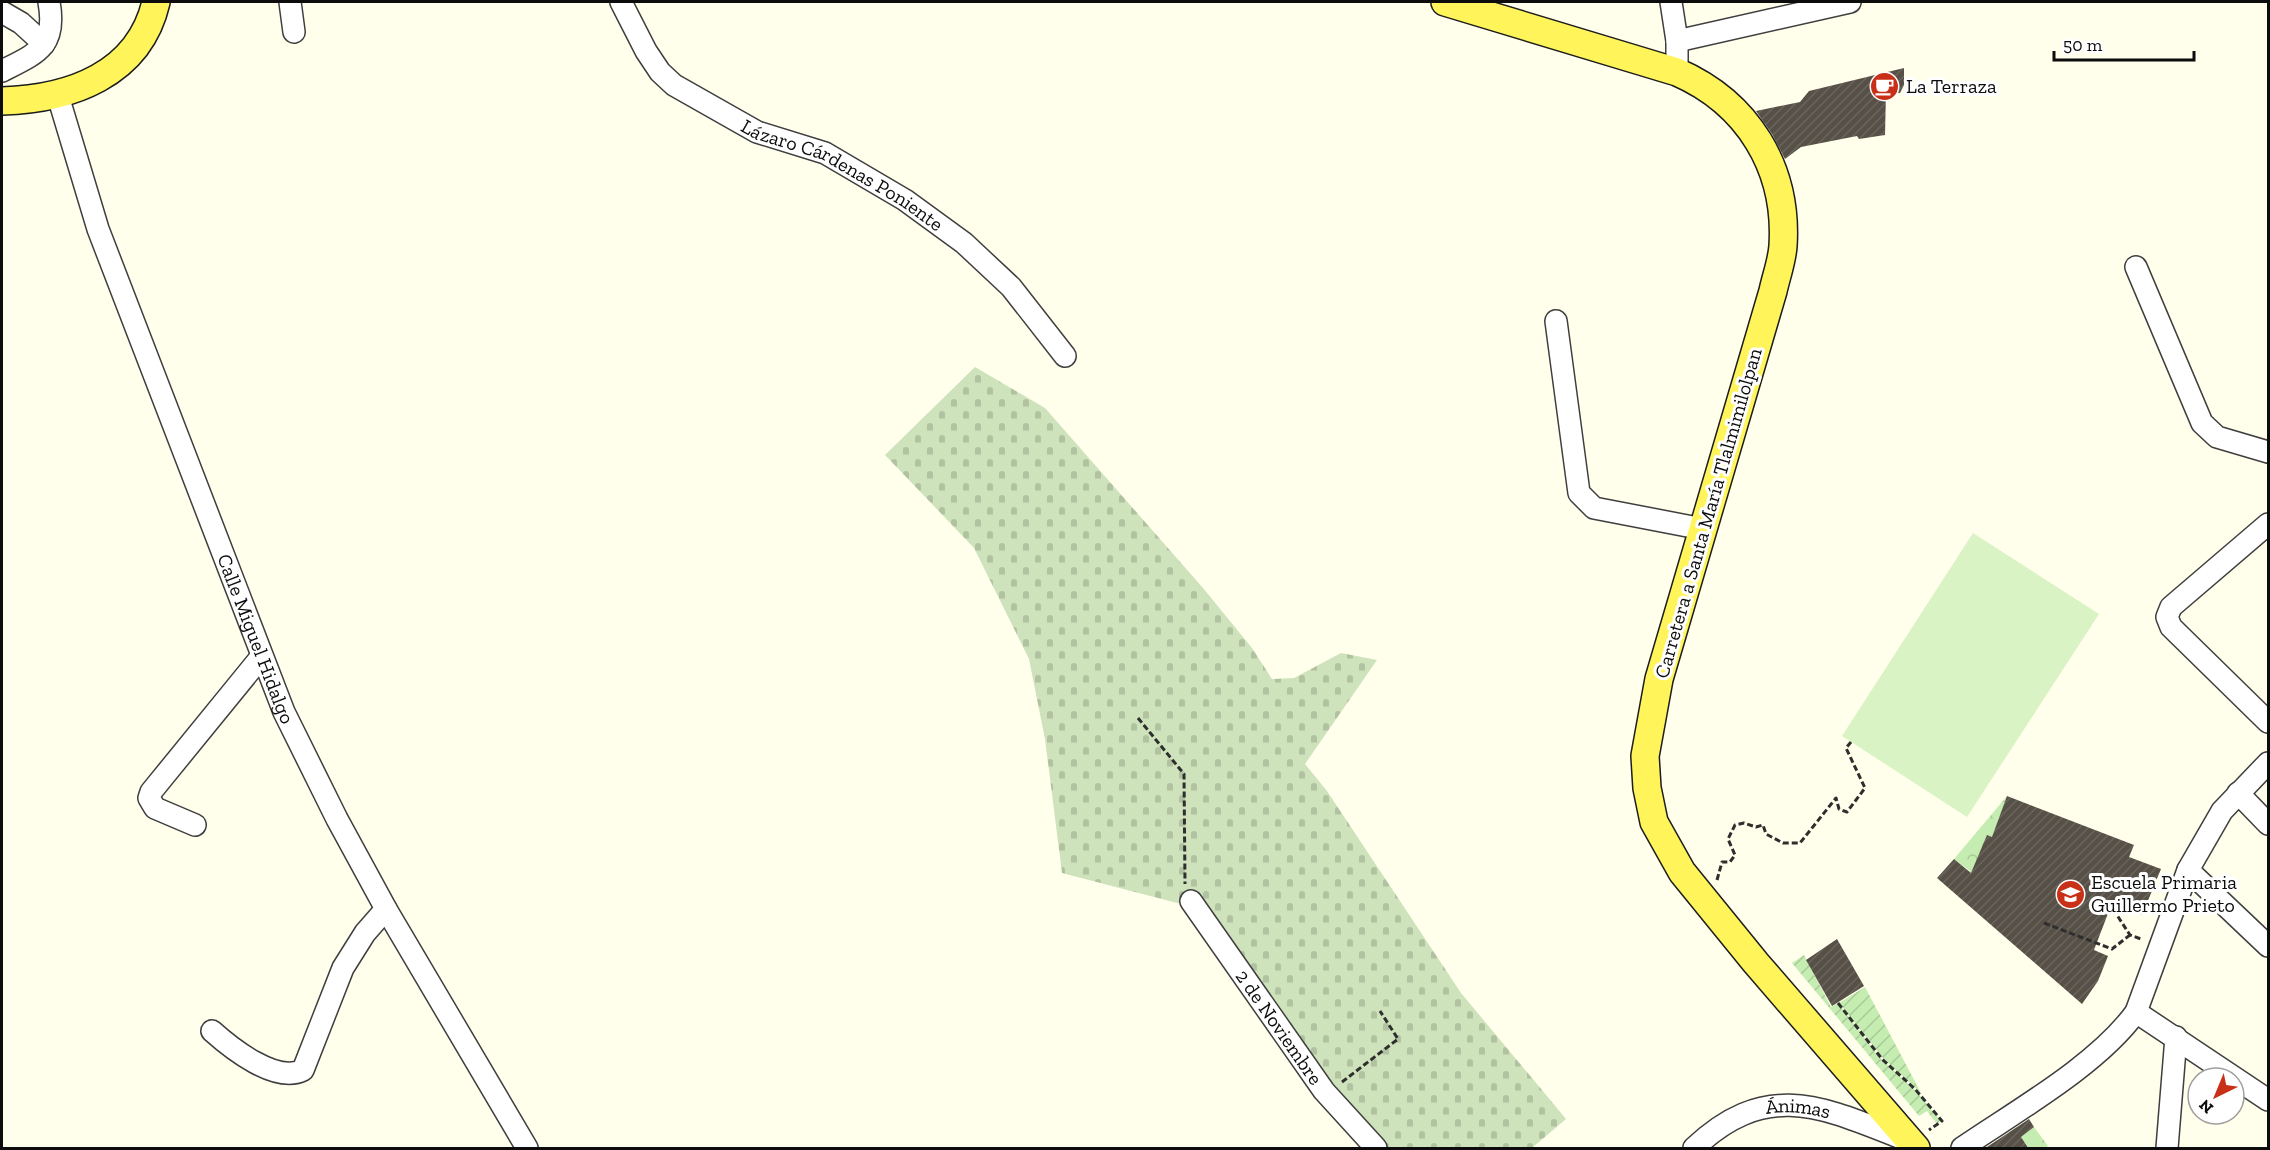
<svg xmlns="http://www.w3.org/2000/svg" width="2270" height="1150" viewBox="0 0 2270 1150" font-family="'Zilla Slab',serif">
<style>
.cemetery{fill:url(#cemetery-stones)}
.park{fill:url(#park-crowns)}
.garden{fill:url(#garden-furrows)}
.pitch{fill:#daf3c4}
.building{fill:url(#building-hatch)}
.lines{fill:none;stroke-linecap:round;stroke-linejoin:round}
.minor-casing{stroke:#3f3f3f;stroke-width:24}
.major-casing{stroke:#1d1d1d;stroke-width:30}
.path{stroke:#2e2e2e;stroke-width:3;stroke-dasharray:6 3;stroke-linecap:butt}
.minor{stroke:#fff;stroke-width:21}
.major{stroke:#fff55b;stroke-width:27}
.labels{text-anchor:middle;stroke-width:6;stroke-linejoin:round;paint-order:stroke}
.poi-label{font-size:20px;fill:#0c0c0c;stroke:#fff;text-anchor:start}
.street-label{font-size:20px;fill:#0c0c0c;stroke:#fff}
</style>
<defs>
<pattern id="cemetery-stones" width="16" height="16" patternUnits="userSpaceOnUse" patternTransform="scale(1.5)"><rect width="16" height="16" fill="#cee3bb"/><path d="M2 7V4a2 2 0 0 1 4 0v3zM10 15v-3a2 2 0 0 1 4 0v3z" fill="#b0c2a0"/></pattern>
<pattern id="park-crowns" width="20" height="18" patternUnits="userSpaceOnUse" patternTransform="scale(1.5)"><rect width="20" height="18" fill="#c5edb1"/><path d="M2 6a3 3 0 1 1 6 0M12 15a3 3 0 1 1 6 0" fill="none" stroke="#a8ca97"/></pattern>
<pattern id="garden-furrows" width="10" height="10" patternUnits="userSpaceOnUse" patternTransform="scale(1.5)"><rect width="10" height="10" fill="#c5edb1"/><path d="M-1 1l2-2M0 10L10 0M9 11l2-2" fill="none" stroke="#a8ca97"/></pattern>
<pattern id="building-hatch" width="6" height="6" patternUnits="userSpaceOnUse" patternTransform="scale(1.5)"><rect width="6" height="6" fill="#565047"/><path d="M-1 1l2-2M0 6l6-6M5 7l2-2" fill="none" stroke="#69645d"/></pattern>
</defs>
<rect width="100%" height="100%" fill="#ffffeb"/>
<!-- cemetery -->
<path class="cemetery" d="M975,367L1045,408L1203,588L1252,648L1272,679L1294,678L1341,653L1377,660L1305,764L1327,791L1461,993L1566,1119L1532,1148H1388L1181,904L1062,873L1045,739L1029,659L974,548L885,455Z"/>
<!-- park -->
<path class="park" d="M2007,796L1996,827L2113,871L1963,879L1970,871L1954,859Z
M2034,1127L2048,1146L2044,1148H2029L2021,1137Z"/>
<!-- garden -->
<path class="garden" d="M1804,955L1831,1007L1838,1003L1880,1058L1915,1090L1937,1116L1940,1121L1937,1124L1927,1111L1919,1116L1792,963Z
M1865,987L1921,1093L1883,1058L1839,1003Z"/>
<!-- pitch -->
<path class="pitch" d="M1973,533L2099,614L1967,817L1842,736Z"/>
<!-- building -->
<path class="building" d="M1904,68V85L1900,93L1886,92L1885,135L1859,139L1857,136L1801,147L1785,159L1772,134L1756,111L1800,102L1809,91Z
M2007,796L2134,845L2129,857L2161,869L2142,915L2112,903L2094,950L2108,956L2098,981L2082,1004L1937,878L1954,859L1971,873L1987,835L1992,837Z
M1837,939L1864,986L1832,1006L1806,960Z
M2029,1119L2034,1127L2021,1137L2029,1149H1984Z"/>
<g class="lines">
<defs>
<g id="minor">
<path d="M290,2L294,32"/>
<path id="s1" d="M621,2L646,51L660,72L674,85L757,132L825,153L905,200L964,243L1011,287L1065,356"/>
<path d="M1671,2L1677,41V72"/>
<path d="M2,12L21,23L44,44"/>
<path d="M1677,41L1850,2"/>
<path d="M2,71C38,53 57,46 49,2"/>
<path id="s2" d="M58,96L98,229L284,712L337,819L386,909L527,1148"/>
<path d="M2136,267L2202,423L2217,437L2268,452"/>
<path d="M1556,321L1579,493L1594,508L1703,529"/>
<path d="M2268,524L2171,607L2167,617L2171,627L2268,722"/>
<path d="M2238,793L2268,824"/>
<path d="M195,825L155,808L149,798L151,792L261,657"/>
<path d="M2188,870L2268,946"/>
<path id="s3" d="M1191,901L1324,1091L1376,1148"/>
<path d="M2136,1012L2268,1100"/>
<path d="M212,1031C231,1048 276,1084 303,1070L343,968L365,933L386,909"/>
<path id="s4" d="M1694,1148C1769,1077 1826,1109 1909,1141"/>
<path d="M1962,1148C2016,1111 2098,1065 2136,1012L2188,870L2222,811L2268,763"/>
<path d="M2167,1148L2176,1037"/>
</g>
<path id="major" d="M1445,2L1677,72C1748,103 1788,168 1783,246C1782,261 1776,277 1773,291L1659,679L1645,756L1647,788L1654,822L1682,872L1756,963L1916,1148
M2,101C70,99 139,75 156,2"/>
</defs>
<!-- minor casing -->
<use href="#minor" class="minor-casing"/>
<!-- major casing -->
<use href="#major" class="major-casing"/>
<!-- path -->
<path class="path" d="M1138,718L1184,774L1185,884
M1717,880L1722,862H1730L1735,855L1728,839L1735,825L1744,823L1756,827L1763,825L1766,834L1783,843H1800L1836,798L1839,809L1847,812L1865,788L1846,748L1851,742
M2113,909L2130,935L2141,939
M2044,923L2112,949L2130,935
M1838,1003L1882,1059L1915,1089L1942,1121L1929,1130
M1342,1082L1398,1039L1380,1011"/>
<!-- minor -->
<use href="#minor" class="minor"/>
<!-- major -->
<use href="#major" class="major"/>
</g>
<!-- icons -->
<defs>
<symbol id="cafe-disc" viewBox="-11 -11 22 22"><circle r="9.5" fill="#c83018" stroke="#fff"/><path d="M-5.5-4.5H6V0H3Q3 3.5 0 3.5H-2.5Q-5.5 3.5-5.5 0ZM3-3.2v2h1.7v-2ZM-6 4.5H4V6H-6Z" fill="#fff"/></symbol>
<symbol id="school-disc" viewBox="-11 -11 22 22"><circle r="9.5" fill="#c83018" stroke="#fff"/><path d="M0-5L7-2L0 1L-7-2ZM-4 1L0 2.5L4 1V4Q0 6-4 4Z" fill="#fff"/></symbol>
</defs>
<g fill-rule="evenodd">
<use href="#cafe-disc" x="1868" y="70" width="33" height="33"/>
<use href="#school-disc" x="2054" y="878" width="33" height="33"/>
</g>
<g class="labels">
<!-- poi labels -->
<g class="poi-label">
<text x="1906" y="93">La Terraza</text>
<text x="2091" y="889">Escuela Primaria<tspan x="2091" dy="23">Guillermo Prieto</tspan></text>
</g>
<!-- street labels -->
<g class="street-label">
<text dy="7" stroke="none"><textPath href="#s1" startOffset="291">Lázaro Cárdenas Poniente</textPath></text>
<text transform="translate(1708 513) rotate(-74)" y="7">Carretera a Santa María Tlalmimilolpan</text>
<text dy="7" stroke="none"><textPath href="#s2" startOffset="578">Calle Miguel Hidalgo</textPath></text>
<text dy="7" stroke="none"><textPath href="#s3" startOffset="154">2 de Noviembre</textPath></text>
<text dy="7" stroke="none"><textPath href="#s4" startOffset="116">Ánimas</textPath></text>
</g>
</g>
<!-- border -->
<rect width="2270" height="1150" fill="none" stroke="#0c0c0c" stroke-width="6"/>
<!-- north arrow -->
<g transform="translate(2216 1096) rotate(223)"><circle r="28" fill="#ffffff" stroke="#9e9e9e" stroke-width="1.5"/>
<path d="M0-4.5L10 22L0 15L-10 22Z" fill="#c83018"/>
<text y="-9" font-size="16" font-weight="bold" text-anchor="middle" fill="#0c0c0c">N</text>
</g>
<!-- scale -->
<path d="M2054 51v9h140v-9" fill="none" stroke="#0c0c0c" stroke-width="3"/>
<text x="2063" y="51" font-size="18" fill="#0c0c0c" stroke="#ffffff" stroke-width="4.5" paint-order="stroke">50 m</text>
</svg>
